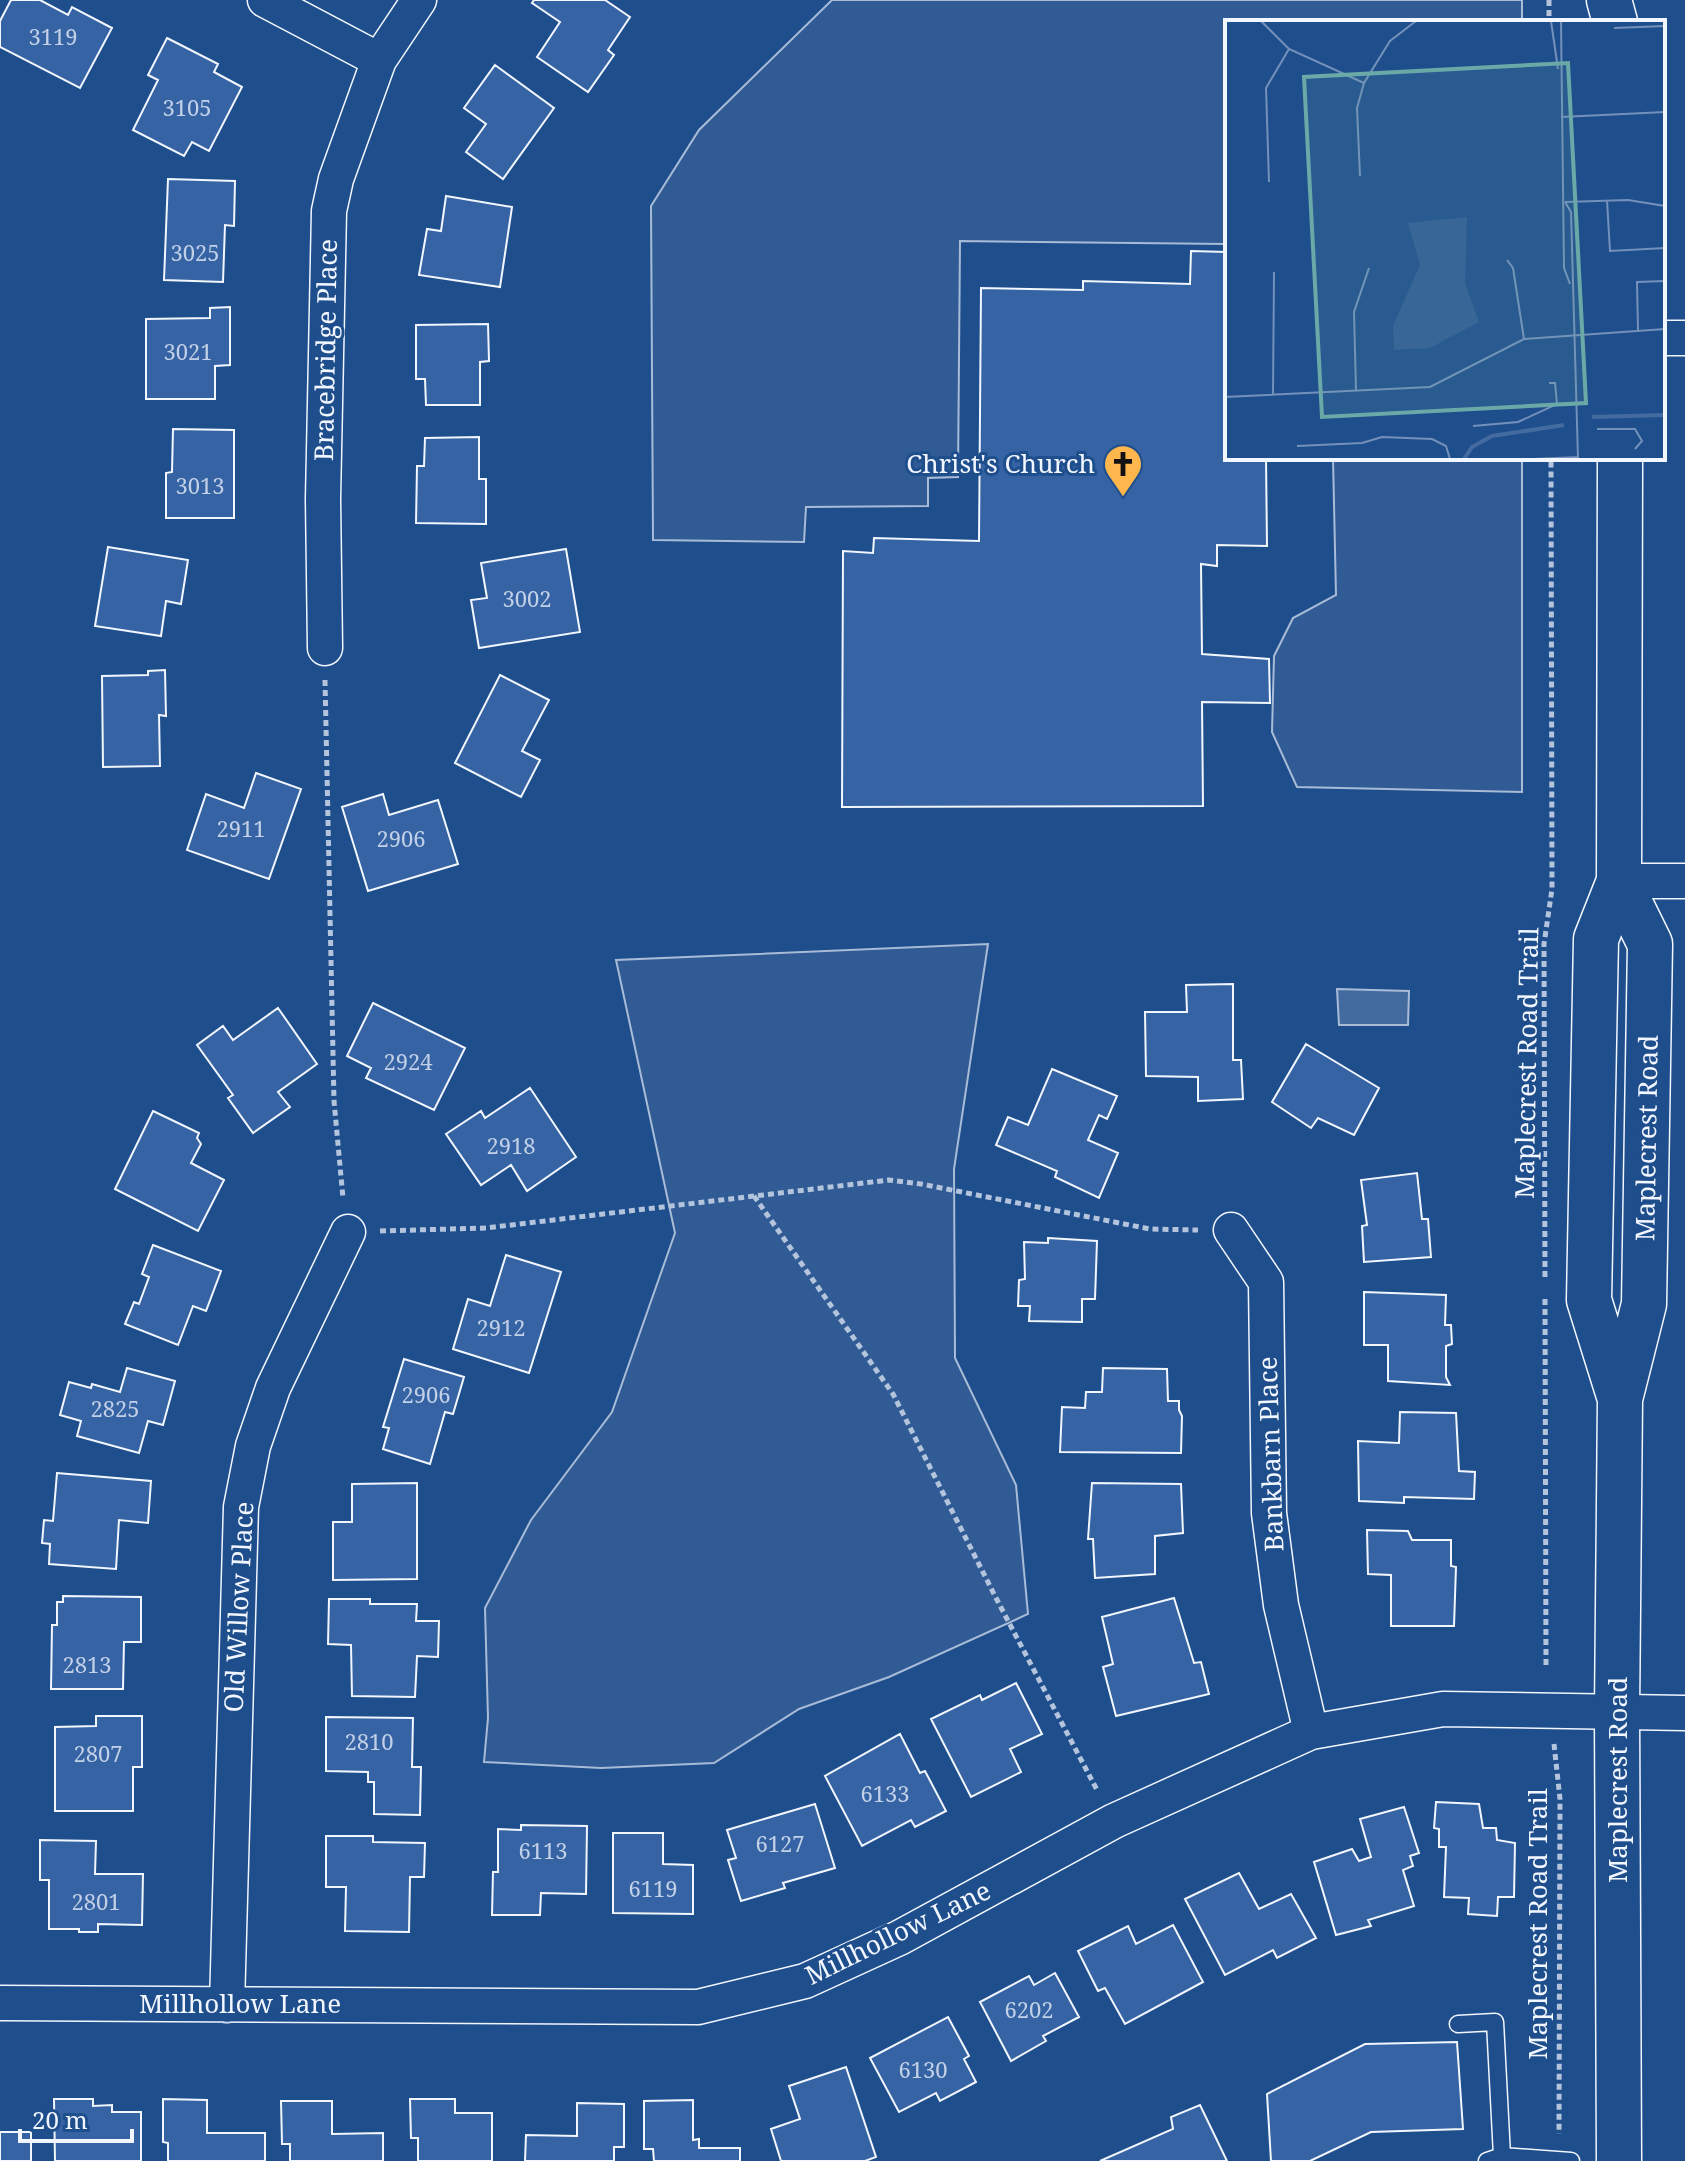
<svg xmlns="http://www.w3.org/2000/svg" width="1685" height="2161" viewBox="0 0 1685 2161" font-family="'Noto Serif',serif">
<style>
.built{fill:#305b95;stroke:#a8bbd7;stroke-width:2}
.water{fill:#446ba0;stroke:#a8bbd7;stroke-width:2}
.building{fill:#3563a3;stroke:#f2f6ff;stroke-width:2}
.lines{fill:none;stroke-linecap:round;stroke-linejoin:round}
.lane-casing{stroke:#f2f6ff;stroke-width:19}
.street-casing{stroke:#f2f6ff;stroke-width:37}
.primary-casing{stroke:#f2f6ff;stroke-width:47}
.path{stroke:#b3c4dc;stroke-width:5;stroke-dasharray:6 4;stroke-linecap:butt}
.lane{stroke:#1f4e8c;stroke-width:16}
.street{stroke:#1f4e8c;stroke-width:34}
.primary{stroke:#1f4e8c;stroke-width:44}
.labels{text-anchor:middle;stroke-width:6;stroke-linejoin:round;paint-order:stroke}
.number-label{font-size:22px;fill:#c3d1e8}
.street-label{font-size:26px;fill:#f2f6ff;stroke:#1f4e8c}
.poi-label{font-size:26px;fill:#f2f6ff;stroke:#1f4e8c;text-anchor:end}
.inset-river{fill:none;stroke:#446ba0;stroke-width:4}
.inset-road{fill:none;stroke:#7391ba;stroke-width:2}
.view{fill:#6aa9a8;fill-opacity:0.15;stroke:#6aa9a8;stroke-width:4}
.inset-edge{fill:none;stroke:#f2f6ff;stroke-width:4}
</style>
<rect width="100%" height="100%" fill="#1f4e8c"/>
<!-- built -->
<path class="built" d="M832,0H1522V22H1227V244L960,241L958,477L928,478V506L806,507L804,542L653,540L651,206L699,130Z
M1333,458H1522V792L1297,787L1272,732L1274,656L1293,618L1336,595Z
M988,944L954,1169L955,1358L1016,1485L1028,1614L889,1677L799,1709L714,1763L601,1768L484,1762L488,1718L485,1608L531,1520L612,1412L675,1233L616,960Z"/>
<!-- water -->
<path class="water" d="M1337,989L1409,991L1408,1025H1339Z"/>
<!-- building -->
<path class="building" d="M11,0H40L68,15L72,7L112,28L80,88L0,47V21Z
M534,0H605L630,17L608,50L614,55L588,92L537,57L560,22L532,3Z
M167,38L218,64L214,72L242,87L209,151L192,142L184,156L133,130L158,80L148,75Z
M495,65L554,108L503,179L466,152L486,124L464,108Z
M168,179L235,181L234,226L225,225L223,282L164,280Z
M446,196L512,207L500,287L419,275L427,229L441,231Z
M1191,251L1227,252V458H1266L1267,546L1217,545V566L1201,564L1202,654L1269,659L1270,703L1202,702L1203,806L842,807L843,551L873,553L874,538L979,541L981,288L1083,290V281L1190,284Z
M230,307V365L215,366V399H146V319L210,318V308Z
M488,324L489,361L480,362V405H426L425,379H416V325Z
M173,429L234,430V518H166V473L172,472Z
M479,437V479H486V524L416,523L417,466H424L425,438Z
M108,547L188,560L181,604L166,601L161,636L95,626Z
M566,549L580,632L479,648L471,600L487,598L481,563Z
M165,670L166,716L159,715L160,766L103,767L102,676L148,675V671Z
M500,675L549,700L522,751L540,760L521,797L455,763Z
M256,773L301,789L269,879L187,850L206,794L244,808Z
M383,794L389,815L438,800L458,864L368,891L342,807Z
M1233,984V1060H1241L1243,1099L1198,1101V1077L1146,1076L1145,1012H1187L1186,985Z
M373,1003L465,1048L434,1110L366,1078L371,1068L347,1056Z
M278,1008L317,1064L278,1092L290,1107L253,1133L228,1098L233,1095L197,1045L223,1026L233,1040Z
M1306,1044L1379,1088L1354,1135L1318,1118L1311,1128L1272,1102Z
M1052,1069L1117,1096L1107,1119L1099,1115L1088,1140L1118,1153L1099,1198L1055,1177L1057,1171L996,1145L1008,1117L1028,1125Z
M530,1088L576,1157L527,1191L511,1165L481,1185L446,1134L481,1111L485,1118Z
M153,1111L199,1133L197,1138L201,1144L191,1163L224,1180L198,1231L115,1189Z
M1417,1173L1422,1219H1428L1431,1257L1364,1262L1362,1226L1367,1225L1361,1180Z
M1048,1238L1097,1241L1095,1299H1082V1322L1029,1321L1030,1306H1018L1019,1280L1025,1279L1024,1242L1048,1243Z
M153,1245L221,1271L206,1311L193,1306L178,1345L125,1324L134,1302L139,1304L149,1277L142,1274Z
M506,1255L561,1272L529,1373L453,1349L468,1299L490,1306Z
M1364,1292L1446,1295L1445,1325H1451L1452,1344L1446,1346V1377L1450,1385L1388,1381V1345H1364Z
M404,1359L464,1377L453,1414L445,1412L430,1464L383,1449L389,1428L383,1427Z
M127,1368L175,1381L163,1425L148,1421L139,1453L77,1436L81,1421L60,1415L69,1382L91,1388L92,1384L120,1392Z
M1103,1368L1167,1369L1168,1401H1179V1410L1182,1416L1181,1453L1060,1452L1062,1407L1085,1408L1086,1392H1102Z
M1400,1412L1456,1413L1459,1471L1475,1472L1474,1499L1404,1497V1503L1359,1501L1358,1441L1399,1443Z
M57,1473L151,1481L148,1523L119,1520L116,1569L49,1564L50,1544L42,1543L44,1520L53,1521Z
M417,1483V1579L333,1580V1522H352V1484Z
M1092,1483L1181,1484L1183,1533L1155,1536V1574L1095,1578L1093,1539H1088Z
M1367,1530L1408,1531L1412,1540H1451V1566L1456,1567L1454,1626H1391V1575L1368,1574Z
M63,1596L141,1597V1642H124L123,1689H51L52,1625H57V1602H63Z
M1174,1598L1194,1663L1201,1662L1209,1694L1116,1716L1103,1667L1113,1664L1102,1617Z
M329,1599H370V1604H417L416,1621H439L438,1657L417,1656L415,1697L352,1696L351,1645L328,1644Z
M1016,1683L1042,1734L1010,1749L1021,1772L971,1797L931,1719L980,1695L982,1700Z
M96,1716H142V1767H133V1811H55V1727L96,1726Z
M326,1717L413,1718L412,1767H421L420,1815L374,1814V1782H368V1772L326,1771Z
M900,1734L920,1773L925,1771L946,1811L915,1827L911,1820L862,1846L825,1776Z
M1436,1802L1479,1804L1483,1828H1496L1497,1840L1515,1843L1514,1897H1498L1497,1916L1468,1914L1469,1898L1444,1897L1446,1847H1439V1829L1434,1828Z
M815,1804L835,1868L783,1883L785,1888L741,1901L728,1860L736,1858L727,1830Z
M1404,1807L1419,1853L1410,1856L1413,1866L1403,1870L1414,1906L1368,1920L1371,1926L1336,1935L1314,1862L1352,1849L1359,1861L1371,1857L1360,1819Z
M521,1825L587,1826L586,1894L541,1893L540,1915H492L493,1872H498V1829L521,1830Z
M613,1833H663V1864L693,1865V1914L613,1913Z
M326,1836H373V1842L425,1843L424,1877H410L409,1932L345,1931L346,1887H326Z
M40,1840L96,1841L95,1874H143L142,1925L98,1924V1932H79V1929H49V1880H40Z
M1239,1873L1259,1909L1291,1894L1316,1938L1277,1958L1273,1950L1225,1975L1185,1899Z
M1173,1925L1203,1982L1125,2024L1105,1988L1098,1991L1078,1951L1128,1926L1136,1944Z
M1055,1973L1079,2017L1043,2036L1046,2041L1011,2061L980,2002L1029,1976L1034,1985Z
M948,2017L969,2056L964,2059L976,2082L940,2101L936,2093L899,2112L870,2058Z
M1457,2042L1463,2129L1371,2132L1310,2161H1271L1267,2094L1365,2044Z
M846,2067L876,2157L865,2161H781L771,2129L800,2119L789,2086Z
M54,2099H93V2106L112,2105V2112H141V2161H55Z
M163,2099L207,2100V2133H265V2161H168V2143L163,2142Z
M410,2099H455V2113H492V2161H418V2138H411Z
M693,2100V2140L699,2139V2148H740V2161H654L653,2149H644V2101Z
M281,2101H332V2134L383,2133V2161H290V2144H282Z
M577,2103L624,2104V2147H614V2161H525L526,2135L577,2136Z
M1200,2105L1227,2161H1100L1173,2129L1171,2117Z
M0,2132H31V2161H0Z"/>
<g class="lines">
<defs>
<path id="lane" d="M1458,2024L1495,2022L1502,2156
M1487,2161L1502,2156L1571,2161"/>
<path id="street" d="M265,0L379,60
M1663,338H1685
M325,648L323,499L329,211L336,179L379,60L419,0
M1619,881H1685
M1231,1230L1266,1282L1269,1513L1281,1605L1311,1732
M0,2003L698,2007L805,1981L899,1938L1114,1821L1311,1732L1443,1709L1685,1713
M227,2005L241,1507L253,1446L273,1388L348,1232"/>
<path id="primary" d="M1609,0L1615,22
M1620,458L1619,881L1596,939L1589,1300L1620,1399
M1619,2161L1617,1712L1620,1399L1644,1304L1650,944L1619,881"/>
</defs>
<!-- lane casing -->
<use href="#lane" class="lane-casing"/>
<!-- street casing -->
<use href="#street" class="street-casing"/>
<!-- primary casing -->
<use href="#primary" class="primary-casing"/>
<!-- path -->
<path class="path" d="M1549,0V22
M325,680L334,1101L343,1198
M754,1196L893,1394L996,1598L1097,1790
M380,1231L486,1228L889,1180L921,1184L1150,1229L1198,1230
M1545,1277L1544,944L1552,889L1551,458
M1545,1299L1546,1668
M1554,1744L1560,1799L1559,2134"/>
<!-- lane -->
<use href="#lane" class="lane"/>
<!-- street -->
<use href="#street" class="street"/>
<!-- primary -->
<use href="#primary" class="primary"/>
</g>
<!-- icons -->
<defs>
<symbol id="church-pin" viewBox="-11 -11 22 30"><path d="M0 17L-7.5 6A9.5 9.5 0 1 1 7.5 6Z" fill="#ffb74d" stroke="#1f4e8c"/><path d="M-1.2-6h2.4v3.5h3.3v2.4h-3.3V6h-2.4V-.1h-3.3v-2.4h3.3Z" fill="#111"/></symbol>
</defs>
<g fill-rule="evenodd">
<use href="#church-pin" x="1101" y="442" width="44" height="60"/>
</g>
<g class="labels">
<!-- number labels -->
<g class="number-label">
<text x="53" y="45">3119</text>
<text x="187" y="116">3105</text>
<text x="195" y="261">3025</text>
<text x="188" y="360">3021</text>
<text x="200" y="494">3013</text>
<text x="527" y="607">3002</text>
<text x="241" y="837">2911</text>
<text x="401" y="847">2906</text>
<text x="408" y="1070">2924</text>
<text x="511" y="1154">2918</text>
<text x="501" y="1336">2912</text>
<text x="426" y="1403">2906</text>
<text x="115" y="1417">2825</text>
<text x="87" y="1673">2813</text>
<text x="369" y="1750">2810</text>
<text x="98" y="1762">2807</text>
<text x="885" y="1802">6133</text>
<text x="780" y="1852">6127</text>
<text x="543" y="1859">6113</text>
<text x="653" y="1897">6119</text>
<text x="96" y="1910">2801</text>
<text x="1029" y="2018">6202</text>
<text x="923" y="2078">6130</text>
</g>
<!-- street labels -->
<g class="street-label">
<text transform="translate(326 350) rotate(-89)" y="9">Bracebridge Place</text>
<text transform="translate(1527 1063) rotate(-89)" y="9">Maplecrest Road Trail</text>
<text transform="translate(1647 1138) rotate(-89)" y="9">Maplecrest Road</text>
<text transform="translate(1271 1454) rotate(-92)" y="9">Bankbarn Place</text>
<text transform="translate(239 1607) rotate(-87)" y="9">Old Willow Place</text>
<text transform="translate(1618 1780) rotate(-90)" y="9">Maplecrest Road</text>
<text transform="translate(1538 1924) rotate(-90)" y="9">Maplecrest Road Trail</text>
<text transform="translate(898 1933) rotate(-26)" y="9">Millhollow Lane</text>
<text x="240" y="2013">Millhollow Lane</text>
</g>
<!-- poi labels -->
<g class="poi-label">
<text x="1095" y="473">Christ's Church</text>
</g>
</g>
<!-- overview -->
<g transform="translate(1225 20)">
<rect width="440" height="440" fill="#1f4e8c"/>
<path d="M242,197L240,263L254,302L205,328L169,330L168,306L195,245L183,203Z" fill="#305b95"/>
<path class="inset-river" d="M367,397L440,395M239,439L247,427L267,416L339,405"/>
<path class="inset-road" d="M36,1L64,29L139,63M326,1L333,49M336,1L339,248L345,264M389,8L440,6M336,97L440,92M135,156L132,88L139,63L165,21L191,1M44,162L41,68L64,29M382,180L385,231L440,228M340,182L403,180L440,186M340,182L346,192L353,439M282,240L288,248L299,319M413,310L412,262L440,261M324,363H330L332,384M131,370L129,292L144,248M48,374L49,252M0,377L205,367L299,319L440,309M248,406L293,402L332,384H351M372,409H410L417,421L410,429M72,426L137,423L157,417L207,419L221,426L225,439M308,439L353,437"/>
<path class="view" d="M343,43L361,383L97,397L79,57Z"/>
<rect width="440" height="440" class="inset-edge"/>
</g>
<!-- scale -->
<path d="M20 2129v12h112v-12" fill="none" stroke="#f2f6ff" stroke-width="4"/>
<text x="32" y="2129" font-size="24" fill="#f2f6ff" stroke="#1f4e8c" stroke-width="6" paint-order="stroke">20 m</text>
</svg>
